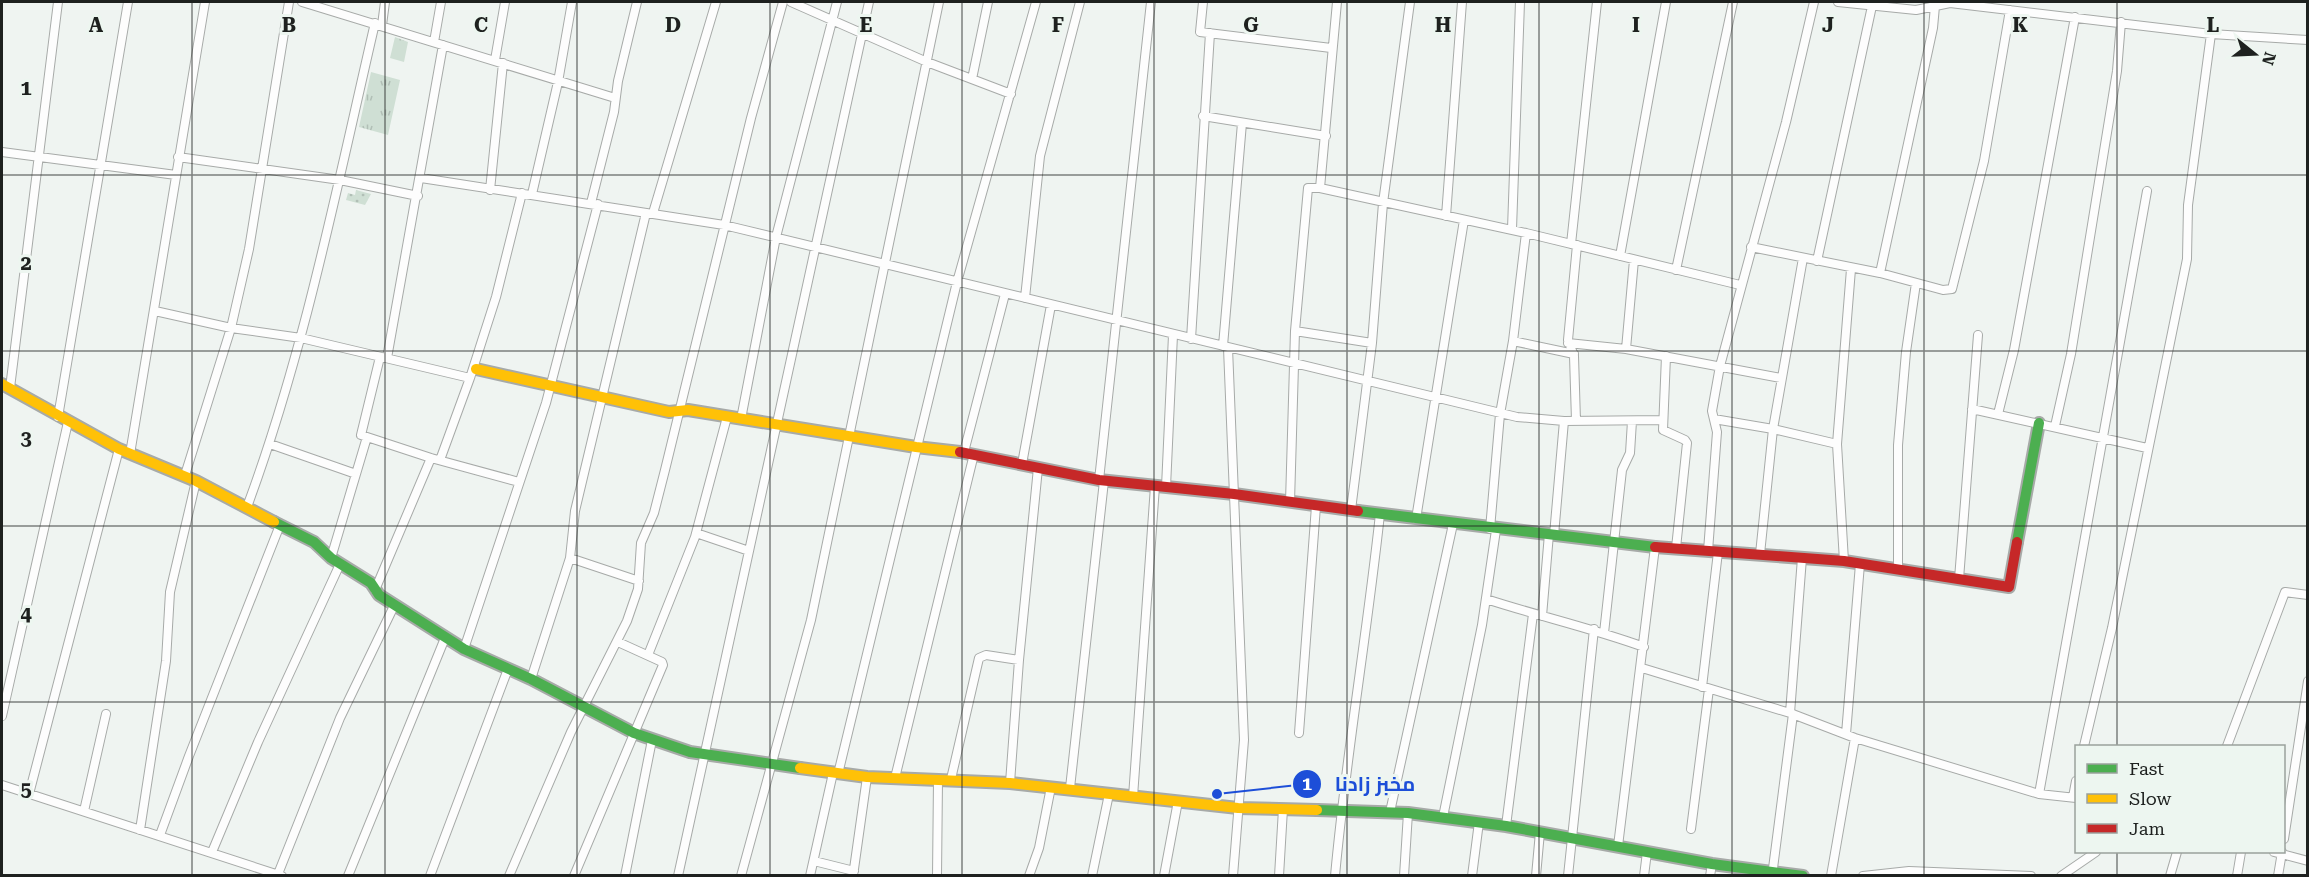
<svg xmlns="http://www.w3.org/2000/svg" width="2309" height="877" viewBox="0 0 2309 877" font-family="'Roboto Serif',Cairo,serif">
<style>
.grass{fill:url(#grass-tufts)}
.garden{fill:url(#garden-dots)}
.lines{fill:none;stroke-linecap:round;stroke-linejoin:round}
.street-casing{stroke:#a7aaa8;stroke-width:10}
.fast-casing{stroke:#a7aaa8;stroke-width:14}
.slow-casing{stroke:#a7aaa8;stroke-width:14}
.jam-casing{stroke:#a7aaa8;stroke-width:14}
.street{stroke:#fdfdfd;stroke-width:8}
.fast{stroke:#4caf50;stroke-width:10}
.slow{stroke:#ffc107;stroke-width:10}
.jam{stroke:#c62828;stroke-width:10}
.grid{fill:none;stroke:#1e211f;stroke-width:1.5;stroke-opacity:0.55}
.grid-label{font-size:20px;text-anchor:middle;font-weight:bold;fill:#1e211f;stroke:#edf6f0;stroke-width:6;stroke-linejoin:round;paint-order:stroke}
.leader{fill:none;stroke:#1d4ed8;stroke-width:2}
.callout-dot{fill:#1d4ed8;stroke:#edf6f0;stroke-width:2}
.mark-label{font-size:18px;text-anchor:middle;font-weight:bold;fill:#fff}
.callout-label{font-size:20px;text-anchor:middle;font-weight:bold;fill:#1d4ed8;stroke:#edf6f0;stroke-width:6;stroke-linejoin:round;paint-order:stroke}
</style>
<defs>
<pattern id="grass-tufts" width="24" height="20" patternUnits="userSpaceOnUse" patternTransform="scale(1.5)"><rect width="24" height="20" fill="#cfdfd4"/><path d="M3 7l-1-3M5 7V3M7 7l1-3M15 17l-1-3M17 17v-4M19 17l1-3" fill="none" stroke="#b1bfb6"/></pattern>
<pattern id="garden-dots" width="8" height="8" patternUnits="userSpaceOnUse" patternTransform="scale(1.5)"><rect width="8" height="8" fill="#cfdfd4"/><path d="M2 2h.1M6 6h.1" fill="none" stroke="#b1bfb6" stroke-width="1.8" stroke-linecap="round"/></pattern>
</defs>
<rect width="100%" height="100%" fill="#eff4f1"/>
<!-- grass -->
<path class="grass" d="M395,37L408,42L404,62L390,58Z
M371,72L400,80L388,135L359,127Z"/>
<!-- garden -->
<path class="garden" d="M356,190L371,194L365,205L346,200L348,193L355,195Z"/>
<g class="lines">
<defs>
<path id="street" d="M302,2L615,98
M791,2L927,62L1011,94
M1203,2L1200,32L1331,48
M1838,2L1916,10L1950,3L2211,34L2308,40
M382,25L385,2
M434,42L441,2
M495,60L505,2
M972,79L988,2
M1203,116L1326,136
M2,152L176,175
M178,157L340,180L418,196
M421,178L724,225L1517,417L1564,421L1663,420
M1320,188L1337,2
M490,190L503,63
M532,194L558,82L572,2
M591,203L614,112L618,81L637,2
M653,213L716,2
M1446,216L1462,2
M1512,229L1520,2
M1571,244L1597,2
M1751,247L1880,273L1943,290L1952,289L1984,161L2010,10
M1620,256L1666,2
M1817,261L1872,6
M1676,270L1733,2
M1880,273L1933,28L1935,6
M1025,298L1040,156L1080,2
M155,311L231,328L301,338L470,378L496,297L522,193
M1295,331L1372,343
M1191,339L1210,33
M1513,341L1574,354
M1568,343L1626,349L1781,378
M1223,346L1242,123
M1228,348L1244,740L1233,876
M1626,349L1634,260
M1666,356L1663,430L1685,440L1687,443L1676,548
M380,357L361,435L431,458L519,482
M387,358L443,45
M10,388L58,2
M1972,409L2147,448
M1998,414L2014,350L2075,17
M58,417L128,2
M741,419L776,237L837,2
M1714,419L1773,429L1837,444
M1576,421L1574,356L1568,340L1577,245
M2055,426L2071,354L2117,71L2121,22
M270,444L356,474
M964,452L1005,294
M130,454L205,2
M440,460L470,378
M1022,464L1051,305
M185,475L231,328L249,249L289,2
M1099,480L1151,2
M1166,487L1173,335
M1290,502L1295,331L1308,188H1320L1526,233L1740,285
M247,507C305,350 337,186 375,23
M1351,510L1372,343L1383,203L1410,2
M1416,519L1464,220
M1490,529L1500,414L1513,341L1526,233
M696,533L749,551
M1554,535L1564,421
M1708,551L1717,432L1712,411L1720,366L1786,122L1814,2
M1760,554L1773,429L1803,258
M331,558L367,437
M570,558L639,581
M1844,561L1837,444L1851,269
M1898,570V445L1906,352L1916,283
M1959,579L1978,335
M375,590L431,458
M1486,599C1538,616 1592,628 1644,647
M1542,616L1549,534
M1604,633L1622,470L1630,453L1632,421
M464,649L546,403L598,204
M648,655L695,537L727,417
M1642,668L1790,713L1855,738L2039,794L2076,798
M531,679L570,558L575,511L646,213
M1702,687L1718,552
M1790,713L1802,558
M2,716L68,422
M1299,733L1316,506
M1846,734L1860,564
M2084,746L2112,628L2187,259L2188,205L2211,34
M2227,746L2285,592L2308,595
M838,774L957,282L1036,2
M895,778L974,454
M951,779L979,658L986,655L1019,660
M1010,783L1019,660L1038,468
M2,785L282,876
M1070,788L1104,481
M29,794L119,449
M2039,794L2147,191
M1133,797L1155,486
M2073,797L2076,781
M84,811L106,714
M1390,812L1453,524
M1443,817L1482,625L1496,530
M1506,826L1533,614
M1691,829L1709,689
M140,830L166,661L170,592L196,481
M160,835L189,756L280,525
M2284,839L2308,681
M1618,846L1655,547
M212,852L258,742L340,564
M2274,852L2308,861
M814,861L854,871
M278,874L340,718L394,606
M348,876L445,638
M430,876L508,669
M509,876L571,732L627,621L638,589L641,543L654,513L665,470L751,118L783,2
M574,876L663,665L662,662L618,642
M625,876L652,740
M678,876L869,2
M741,876L811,620L939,2
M810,876L833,773
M853,876L867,777
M937,876L938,780
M1029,876L1039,848L1051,787
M1092,876L1109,794
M1164,876L1178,801
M1279,876L1283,809
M1335,876C1346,755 1367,635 1380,514
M1404,876L1408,813
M1472,876L1479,822
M1536,876L1540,832
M1568,876L1594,629
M1644,876L1647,852
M1710,876L1712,864
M1772,876L1793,714
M1831,876L1855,738
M1863,876L1909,871L2031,876
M2061,876L2096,852
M2170,876L2177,852
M2237,876L2241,852
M2278,876L2282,852"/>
<path id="fast" d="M1358,511L1655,547
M274,522L314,542L331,558L371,583L379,595L464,649L531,679L634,733L690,752L800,768
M2017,542L2039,423
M1317,810L1408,813L1506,826L1712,864L1803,876"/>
<path id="slow" d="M476,369L669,412L688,410L916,447L960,452
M2,384L119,449L196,481L274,522
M800,768L867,777L1010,783L1238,808L1317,810"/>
<path id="jam" d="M960,452L1099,480L1234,494L1358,511
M1655,547L1844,561L2009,587L2017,542"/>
</defs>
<!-- street casing -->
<use href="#street" class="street-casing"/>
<!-- fast casing -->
<use href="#fast" class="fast-casing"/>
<!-- slow casing -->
<use href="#slow" class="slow-casing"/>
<!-- jam casing -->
<use href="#jam" class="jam-casing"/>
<!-- street -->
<use href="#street" class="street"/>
<!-- fast -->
<use href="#fast" class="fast"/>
<!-- slow -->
<use href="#slow" class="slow"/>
<!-- jam -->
<use href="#jam" class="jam"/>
</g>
<!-- grid -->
<path class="grid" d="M192,2V876M385,2V876M577,2V876M770,2V876M962,2V876M1154,2V876M1347,2V876M1539,2V876M1732,2V876M1924,2V876M2117,2V746M2,175H2308M2,351H2308M2,526H2308M2,702H2308M2117,852V876"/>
<g class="grid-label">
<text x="96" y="32">A</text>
<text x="289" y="32">B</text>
<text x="481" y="32">C</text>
<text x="673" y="32">D</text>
<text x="866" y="32">E</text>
<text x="1058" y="32">F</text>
<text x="1251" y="32">G</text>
<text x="1443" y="32">H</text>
<text x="1636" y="32">I</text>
<text x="1828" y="32">J</text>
<text x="2020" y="32">K</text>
<text x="2213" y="32">L</text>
<text x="26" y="95">1</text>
<text x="26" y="270">2</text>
<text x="26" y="445">3</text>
<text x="26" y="621">4</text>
<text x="26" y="796">5</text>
</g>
<!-- callouts -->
<path class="leader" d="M1217 794L1307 784"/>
<g class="callout-dot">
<circle cx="1217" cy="794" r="6"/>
<circle cx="1307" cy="784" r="15"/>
</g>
<g class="mark-label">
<text x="1307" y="790">1</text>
</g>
<g class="callout-label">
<text x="1375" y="791">مخبز زادنا</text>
</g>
<!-- border -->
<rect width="2309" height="877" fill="none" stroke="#1e211f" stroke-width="6"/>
<!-- legend -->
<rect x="2075" y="745" width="210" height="108" fill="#edf6f0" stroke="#9aa19c" stroke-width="1.5"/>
<rect x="2087" y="764" width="30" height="9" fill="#4caf50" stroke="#9aa19c" stroke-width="1.5"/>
<text x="2129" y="775" font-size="18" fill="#1e211f">Fast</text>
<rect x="2087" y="794" width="30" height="9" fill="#ffc107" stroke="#9aa19c" stroke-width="1.5"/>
<text x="2129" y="805" font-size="18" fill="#1e211f">Slow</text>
<rect x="2087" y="824" width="30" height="9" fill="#c62828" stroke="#9aa19c" stroke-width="1.5"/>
<text x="2129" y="835" font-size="18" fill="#1e211f">Jam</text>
<!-- north arrow -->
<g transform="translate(2255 54) rotate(108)" stroke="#edf6f0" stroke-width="4.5" paint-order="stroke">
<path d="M0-4.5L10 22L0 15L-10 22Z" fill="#1e211f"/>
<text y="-9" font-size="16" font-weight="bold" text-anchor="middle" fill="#1e211f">N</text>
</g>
</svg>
